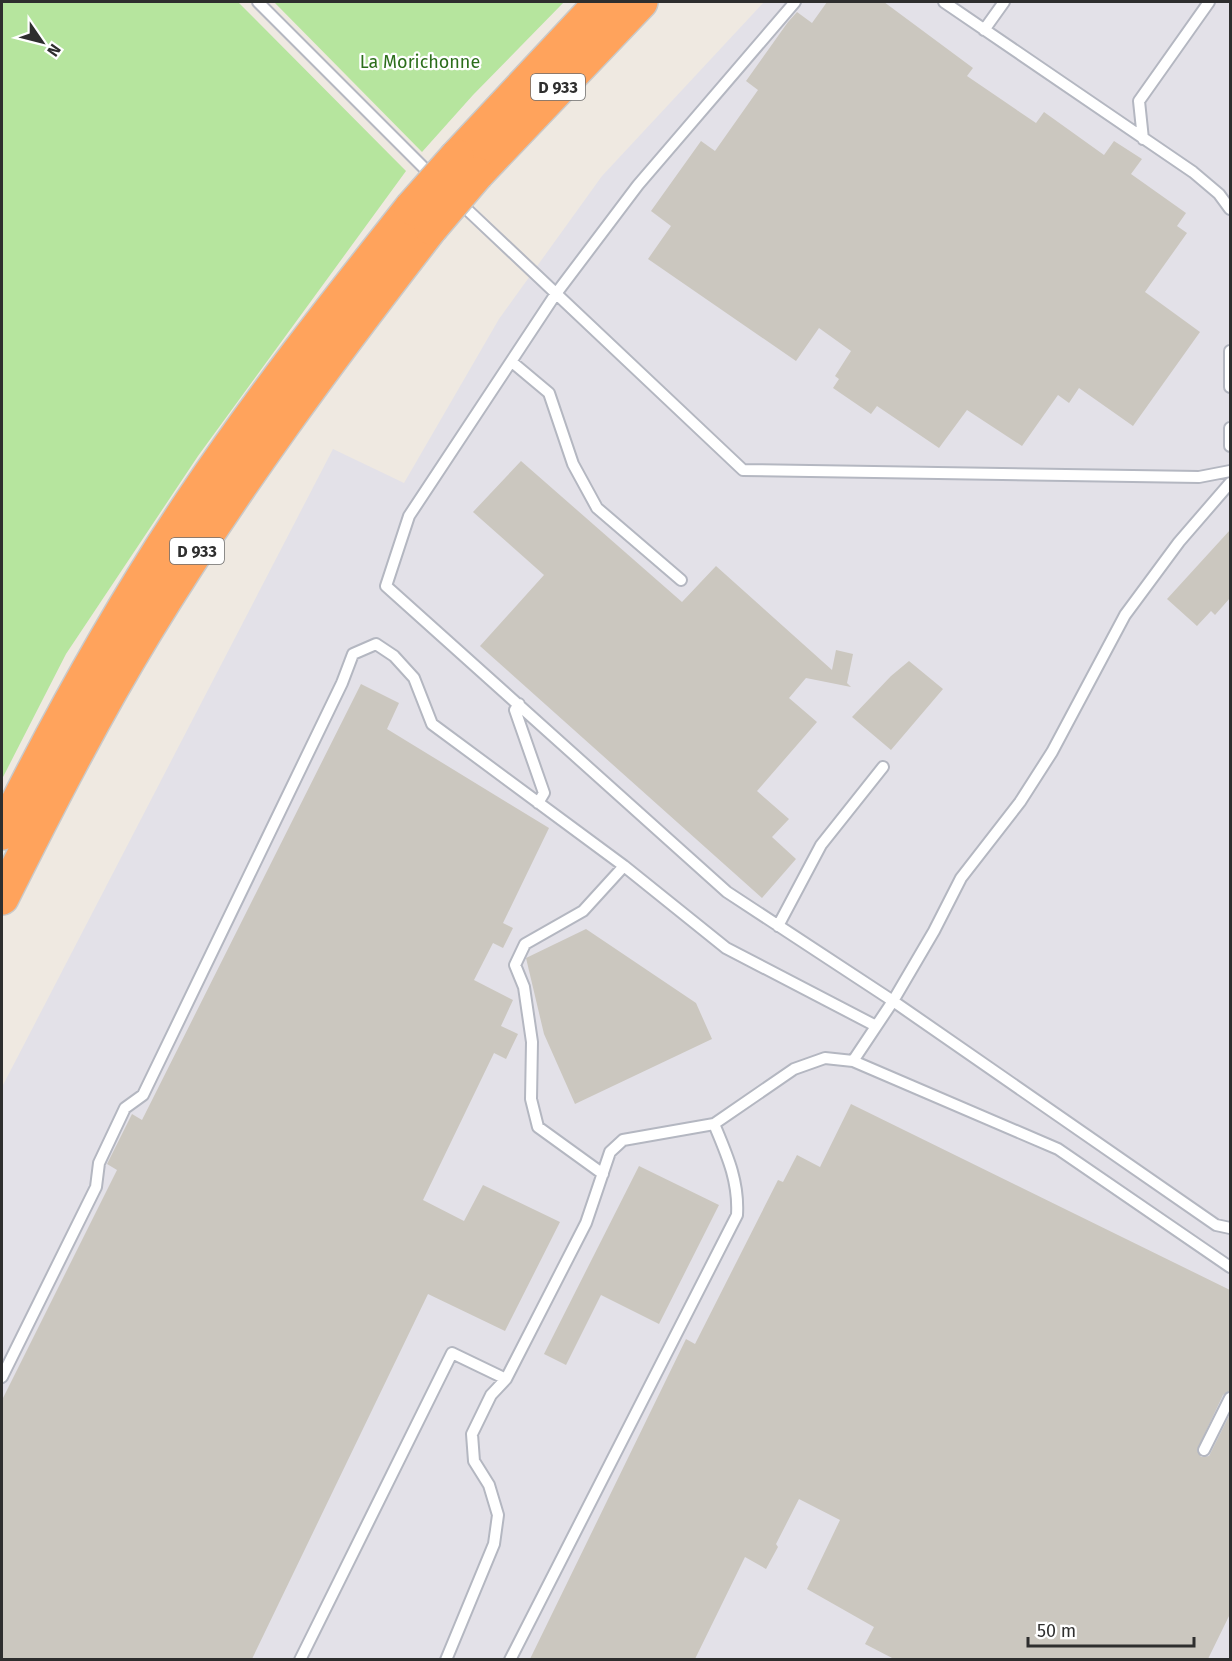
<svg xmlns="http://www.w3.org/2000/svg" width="1232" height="1661" viewBox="0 0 1232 1661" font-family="'Fira Sans',sans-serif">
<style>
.industrial{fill:#e3e1e8}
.green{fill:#b6e59e}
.building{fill:#cbc7bf}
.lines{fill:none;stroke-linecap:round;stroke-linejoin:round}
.lane-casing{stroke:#b4b7c1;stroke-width:14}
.highway-casing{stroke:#c9c9c9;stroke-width:36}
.lane{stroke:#fff;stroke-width:10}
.highway{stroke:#ffa35c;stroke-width:33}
.highway-bridge-casing{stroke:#c9c9c9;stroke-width:36;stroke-linecap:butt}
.highway-bridge{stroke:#ffa35c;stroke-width:33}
.labels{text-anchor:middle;stroke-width:4.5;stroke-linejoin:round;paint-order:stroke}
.shield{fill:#fff;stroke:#6d6d6d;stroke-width:1.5}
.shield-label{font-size:16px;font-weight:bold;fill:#2e2e2e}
.park-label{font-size:18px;fill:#2c6e1b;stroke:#fff}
</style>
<rect width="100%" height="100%" fill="#efe9e1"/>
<!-- industrial -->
<path class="industrial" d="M764,2H1230V1659H2V1087L333,449L404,483L499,319L602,176Z"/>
<!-- green -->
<path class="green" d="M2,2H238L406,171L198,456L66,654L2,779Z
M274,2H564L473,95L422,152Z"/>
<!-- building -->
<path class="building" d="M827,2H884L973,68L967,76L1036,123L1044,112L1104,155L1114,141L1142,159L1131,174L1186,213L1177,226L1187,233L1145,292L1200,332L1133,426L1079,388L1069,403L1058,395L1022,446L967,410L939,448L877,406L871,414L833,388L839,379L835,376L851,351L819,328L796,361L648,259L671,226L651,211L701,141L715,151L758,90L746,81L788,22L797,12L812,23Z
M521,461L682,602L716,566L832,670L836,650L853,654L847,683L851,687L806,678L789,698L817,722L757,791L789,819L772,837L796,859L762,898L480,646L544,575L473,512Z
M1230,530V598L1215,615L1211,611L1197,626L1167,599Z
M909,661L943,689L891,750L852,717L891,676Z
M361,684L399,703L387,729L549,828L503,923L513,928L503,948L493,943L474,980L513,1000L501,1026L518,1034L506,1059L494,1053L423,1200L464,1221L483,1185L560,1222L505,1331L428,1294L252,1659H2V1400L117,1170L107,1164L132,1114L142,1120Z
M586,929L696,1003L712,1039L575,1104L544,1034L526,958Z
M851,1104L1230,1290V1391L1223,1395L1197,1450L1201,1457L1209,1456L1230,1414V1614L1208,1659H894L865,1644L874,1627L807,1589L840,1520L799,1499L776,1544L778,1547L766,1569L745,1557L695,1659H530L686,1339L695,1344L778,1180L783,1182L797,1155L820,1167Z
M639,1166L719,1205L659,1324L601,1295L566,1365L544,1354Z"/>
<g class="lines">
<defs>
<path id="lane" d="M258,2L434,178
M795,2L638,185L555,295L409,516L386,586L727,892L893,1001L853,1061L1058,1149L1230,1267
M944,2L1193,172L1219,194L1230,209
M984,30L1004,2
M1143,139L1139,101L1209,2
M458,201L743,470L1199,477L1230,471
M1230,351V387
M512,362L549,393L573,464L597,508L681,580
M1230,428V446
M1230,483L1179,542L1125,615L1052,752L1020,802L961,878L934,931L893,1001L1216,1225L1230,1228
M519,704L515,710L544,793L538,803
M778,926L821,845L883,767
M603,1174L538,1127L531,1099L532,1042L524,987L515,965L525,944L583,911L624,866
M2,1377L96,1187L99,1163L125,1108L143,1095L342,683L353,654L376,644L394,656L414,678L432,724L624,866L726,948L876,1026
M1204,1450L1230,1398
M300,1660L452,1353L506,1379
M446,1660L494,1544L498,1515L489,1485L474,1461L472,1434L491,1395L506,1379L586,1223L610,1152L623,1140L714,1124L794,1069L825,1058L853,1061
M510,1660L737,1215C739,1181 727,1155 714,1124"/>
<path id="highway" d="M457,156L601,2
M477,174L641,2
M2,833C58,720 120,608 191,502C259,400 335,304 411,208
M2,898C47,808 93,718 146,631C232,490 330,358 431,228"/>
</defs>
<!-- lane casing -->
<use href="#lane" class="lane-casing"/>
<!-- highway casing -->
<use href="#highway" class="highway-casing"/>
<!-- lane -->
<use href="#lane" class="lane"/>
<!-- highway -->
<use href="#highway" class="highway"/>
<defs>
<path id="highway-bridge" d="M411,208L457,156
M431,228L477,174"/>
</defs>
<!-- highway-bridge casing -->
<use href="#highway-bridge" class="highway-bridge-casing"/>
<!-- highway-bridge -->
<use href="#highway-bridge" class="highway-bridge"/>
</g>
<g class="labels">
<!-- shield labels -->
<g class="shield">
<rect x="531" y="74" width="54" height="26" rx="4.5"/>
<rect x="170" y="538" width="54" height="26" rx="4.5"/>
</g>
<g class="shield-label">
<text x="558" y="93">D 933</text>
<text x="197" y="557">D 933</text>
</g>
<!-- park labels -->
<g class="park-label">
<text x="420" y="68">La Morichonne</text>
</g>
</g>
<!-- border -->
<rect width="1232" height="1661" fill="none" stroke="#2e2e2e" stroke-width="6"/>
<!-- north arrow -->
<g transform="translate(42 42) rotate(125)" stroke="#ffffff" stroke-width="4.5" paint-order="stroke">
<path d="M0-4.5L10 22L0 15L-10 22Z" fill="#2e2e2e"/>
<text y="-9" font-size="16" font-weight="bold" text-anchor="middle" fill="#2e2e2e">N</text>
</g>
<!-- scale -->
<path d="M1028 1637v9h166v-9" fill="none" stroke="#2e2e2e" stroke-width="3"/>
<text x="1037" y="1637" font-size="18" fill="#2e2e2e" stroke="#ffffff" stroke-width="4.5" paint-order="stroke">50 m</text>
</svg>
